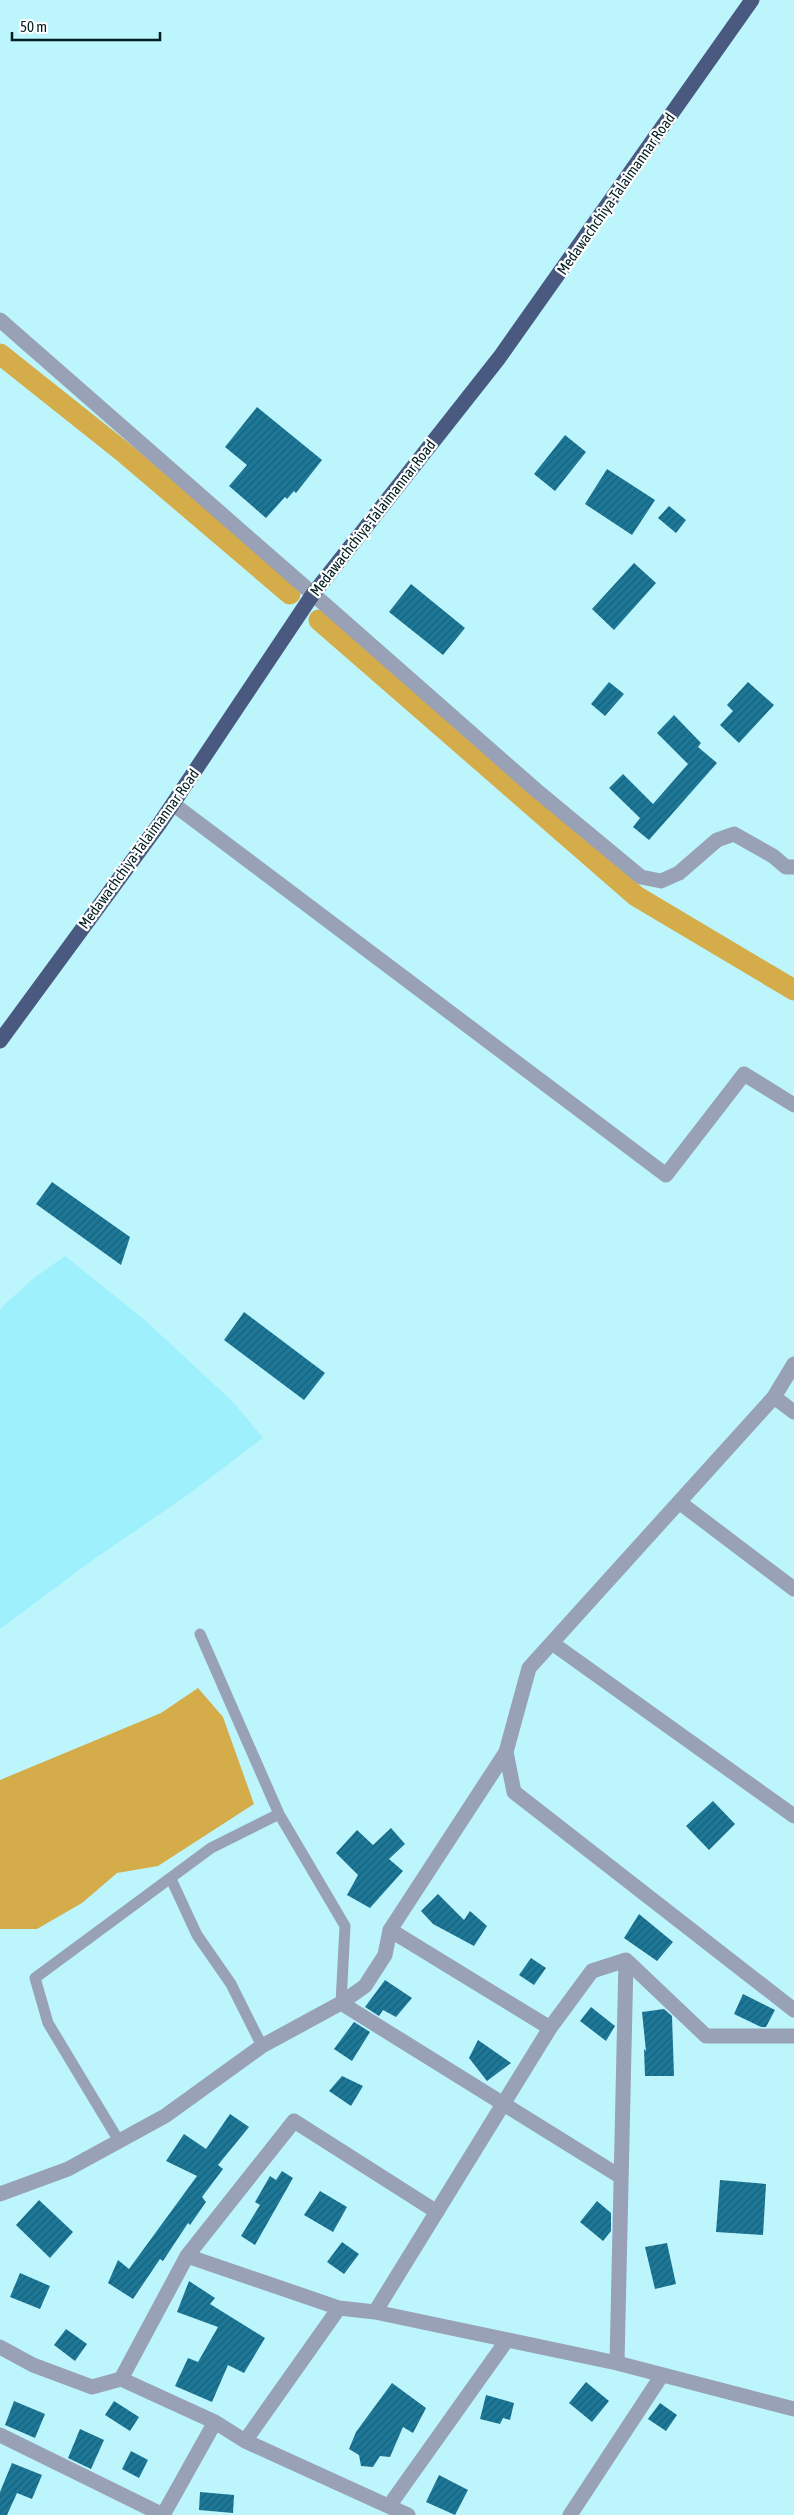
<svg xmlns="http://www.w3.org/2000/svg" width="794" height="2515" viewBox="0 0 794 2515" font-family="'Asap Condensed',sans-serif">
<style>
.built{fill:#9df0fc}
.water{fill:#d4ac49}
.lines{fill:none;stroke-linecap:round;stroke-linejoin:round}
.canal{stroke:#d4ac49;stroke-width:21}
.building{fill:url(#building-hatch)}
.service{stroke:#98a1b6;stroke-width:11}
.minor{stroke:#98a1b6;stroke-width:15}
.tertiary{stroke:#98a1b6;stroke-width:15}
.trunk{stroke:#4a5980;stroke-width:15}
.labels{text-anchor:middle;stroke-width:4.5;stroke-linejoin:round;paint-order:stroke}
.street-label{font-size:15px;fill:#001d21;stroke:#fff}
</style>
<defs>
<pattern id="building-hatch" width="6" height="6" patternUnits="userSpaceOnUse" patternTransform="scale(1.25)"><rect width="6" height="6" fill="#1d7797"/><path d="M-1 1l2-2M0 6l6-6M5 7l2-2" fill="none" stroke="#17617b"/></pattern>
</defs>
<rect width="100%" height="100%" fill="#bdf5fd"/>
<!-- built -->
<path class="built" d="M65,1256L147,1322L233,1402L263,1438L189,1494L90,1562L0,1629V1311L3,1306L34,1278Z"/>
<!-- water -->
<path class="water" d="M198,1688L223,1717L254,1804L158,1866L117,1873L82,1903L37,1929H0V1780L161,1713Z"/>
<g class="lines">
<!-- canal -->
<path class="canal" d="M0,354L122,451L290,594
M319,620L636,896L794,990"/>
</g>
<!-- building -->
<path class="building" d="M257,407L322,460L296,493L294,491L287,499L285,497L266,518L229,486L247,465L225,447Z
M565,435L586,452L555,491L534,474Z
M607,469L655,500L632,535L585,504Z
M669,506L686,520L676,533L658,518Z
M634,563L656,583L614,630L592,609Z
M411,584L465,628L443,655L389,612Z
M609,682L624,694L605,716L591,704Z
M748,682L774,705L739,743L720,725L733,711L727,705Z
M674,715L701,743L698,747L717,763L649,840L633,827L640,818L609,788L623,774L653,804L688,764L657,733Z
M52,1182L130,1237L121,1265L36,1204Z
M244,1312L325,1373L304,1400L224,1340Z
M713,1801L735,1824L709,1850L686,1826Z
M391,1828L405,1844L389,1859L403,1871L370,1908L347,1895L358,1875L336,1853L357,1830L373,1845Z
M438,1894L464,1920L470,1911L487,1926L474,1946L433,1924L421,1911Z
M639,1914L673,1942L657,1961L624,1938Z
M531,1958L546,1968L534,1985L519,1975Z
M385,1980L412,1998L396,2017L383,2010L379,2016L365,2007Z
M743,1994L775,2010L766,2027H761L734,2014Z
M591,2007L615,2026L606,2041L580,2021Z
M664,2009L672,2016L674,2076H645L644,2049L646,2051L642,2012Z
M354,2022L370,2032L352,2061L334,2049Z
M478,2040L511,2063L487,2081L469,2058Z
M342,2076L363,2086L351,2106L329,2091Z
M230,2114L249,2127L218,2165L223,2169L202,2197L206,2202L190,2225L188,2223L163,2261L160,2259L133,2299L108,2283L118,2260L129,2269L197,2176L166,2161L184,2134L206,2149Z
M282,2171L293,2178L255,2245L241,2236L260,2205L255,2202L270,2176L276,2180Z
M720,2180L766,2184L763,2235L716,2232Z
M320,2191L347,2207L333,2232L304,2215Z
M39,2200L73,2232L50,2258L16,2225Z
M597,2201L611,2213V2231L603,2241L580,2222Z
M342,2242L359,2254L344,2274L327,2262Z
M667,2243L676,2284L655,2289L645,2247Z
M20,2273L50,2286L40,2309L10,2297Z
M189,2281L215,2298L210,2304L265,2338L244,2373L228,2365L212,2402L175,2386L188,2358L198,2362L218,2327L177,2312Z
M66,2329L87,2344L75,2361L54,2345Z
M586,2382L609,2401L592,2422L569,2403Z
M392,2383L426,2408L413,2433L403,2427L390,2457L380,2456L373,2467L361,2466L359,2455L349,2449L356,2432Z
M486,2395L514,2403L510,2420L503,2418L500,2424L480,2419Z
M14,2401L45,2414L35,2438L5,2425Z
M114,2401L139,2417L130,2431L105,2415Z
M660,2403L677,2415L666,2431L648,2419Z
M80,2429L104,2440L91,2469L68,2458Z
M131,2451L148,2460L139,2478L122,2469Z
M12,2463L42,2475L32,2499L17,2493L7,2515H0V2492Z
M439,2475L468,2490L455,2515L426,2502Z
M200,2492L234,2495L233,2513L199,2510Z"/>
<g class="lines">
<!-- service -->
<path class="service" d="M200,1634L279,1814L345,1926L341,2003
M171,1879L197,1935L231,1984L262,2046
M119,2141L48,2023L35,1978L211,1848L279,1814"/>
<!-- minor -->
<path class="minor" d="M313,594L536,790L641,877L661,881L679,873L717,840L734,834L773,856L786,867H794
M173,804L666,1175L744,1074L794,1105
M774,1397L794,1364
M794,1412L774,1397L529,1668L506,1752L514,1792L794,2010
M679,1502L794,1589
M552,1643L794,1816
M390,1930L550,2028
M626,1960L706,2036H794
M341,2003L621,2177
M0,2194L68,2169L165,2116L262,2046L341,2003L365,1986L385,1955L390,1930L506,1752
M187,2256L339,2308L375,2312L617,2363L794,2409
M375,2312L550,2028L592,1971L626,1960
M0,2347L33,2365L92,2387L121,2379L215,2422L245,2441L408,2515
M617,2363L626,1960
M121,2379L187,2256L294,2121L437,2212
M0,2435L163,2515
M245,2441L339,2308
M389,2506L507,2340
M163,2515L215,2422
M570,2515L662,2375"/>
<!-- tertiary -->
<path class="tertiary" d="M0,320L313,594"/>
<!-- trunk -->
<path class="trunk" d="M0,1041L160,823L313,594L499,358L752,0"/>
</g>
<g class="labels">
<!-- street labels -->
<g class="street-label">
<text transform="translate(616 194) rotate(-55)" y="5">Medawachchiya-Talaimannar Road</text>
<text transform="translate(373 518) rotate(-52)" y="5">Medawachchiya-Talaimannar Road</text>
<text transform="translate(139 849) rotate(-54)" y="5">Medawachchiya-Talaimannar Road</text>
</g>
</g>
<!-- scale -->
<path d="M12 32v8h148v-8" fill="none" stroke="#001d21" stroke-width="2.5"/>
<text x="20" y="32" font-size="15" fill="#001d21" stroke="#ffffff" stroke-width="4" paint-order="stroke">50 m</text>
</svg>
